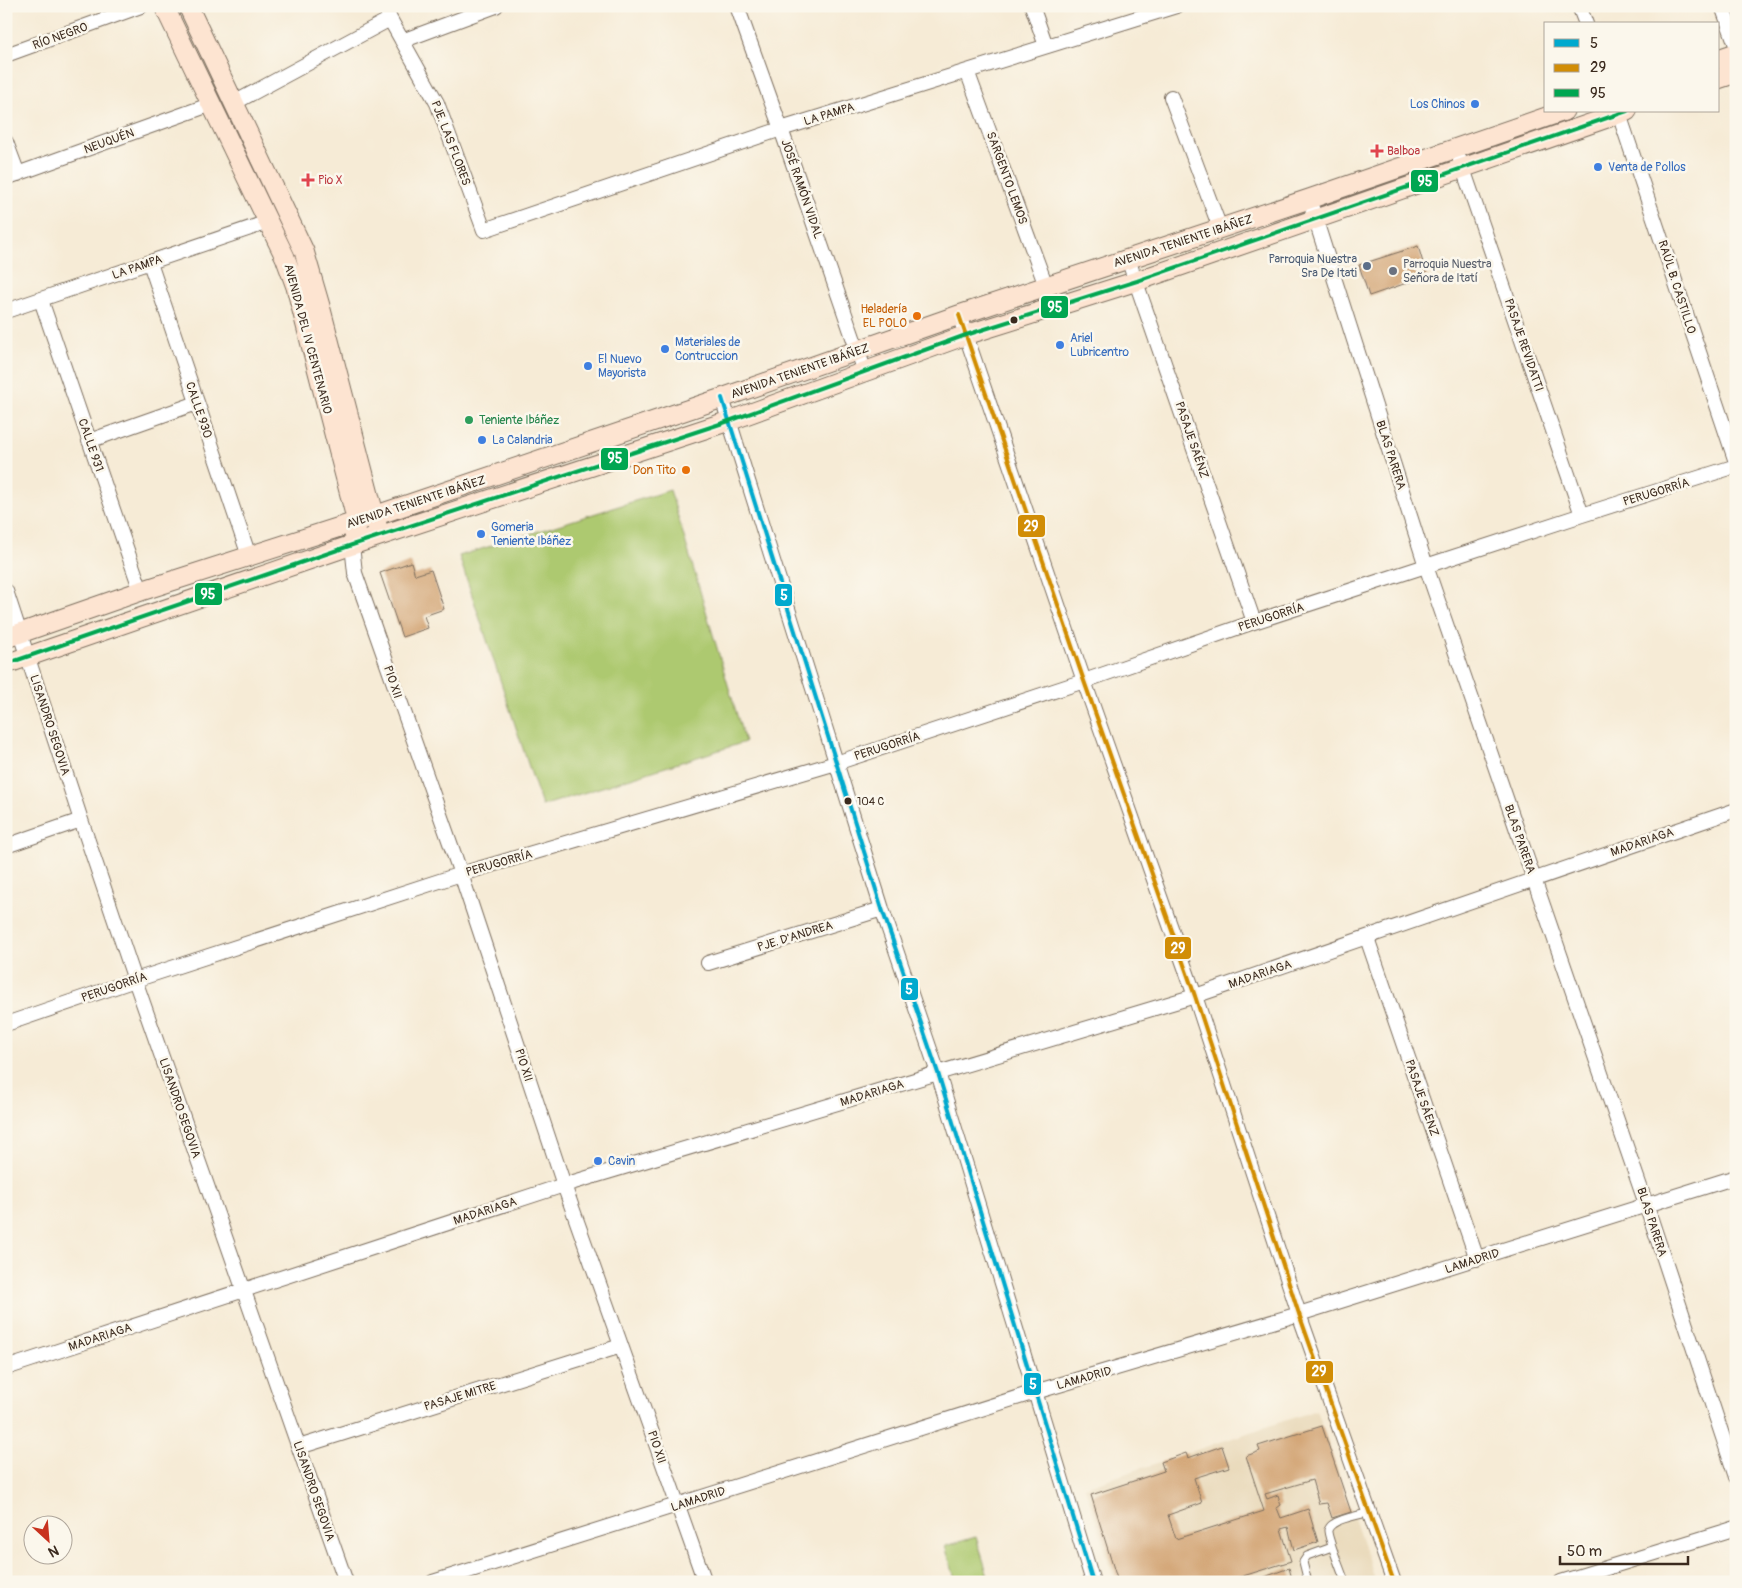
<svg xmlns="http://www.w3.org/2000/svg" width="1742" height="1588" viewBox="0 0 1742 1588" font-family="Pangolin,sans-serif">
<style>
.built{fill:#e9d9ba}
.green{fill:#adc96f;stroke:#747a46}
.building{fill:#d2a372}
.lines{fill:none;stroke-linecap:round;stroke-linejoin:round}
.lane-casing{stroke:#7c6e5e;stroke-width:9}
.street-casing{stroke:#7c6e5e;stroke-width:16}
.secondary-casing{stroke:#7c6e5e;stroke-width:21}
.lane{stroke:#fff;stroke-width:7}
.street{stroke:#fff;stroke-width:14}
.secondary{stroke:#fde4d1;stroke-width:19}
.bus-1-casing{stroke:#fbf7ec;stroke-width:8}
.bus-2-casing{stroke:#fbf7ec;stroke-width:8}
.bus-3-casing{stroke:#fbf7ec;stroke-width:8}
.bus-1{stroke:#00a9ce;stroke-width:4}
.bus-2{stroke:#d18d06;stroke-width:4}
.bus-3{stroke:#00a651;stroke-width:4}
.shop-dot{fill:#3f7fe0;stroke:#fbf7ec;stroke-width:2}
.health-dot{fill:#e0444e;stroke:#fbf7ec;stroke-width:2}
.service-dot{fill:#5c6f8a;stroke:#fbf7ec;stroke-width:2}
.worship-dot{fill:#6b7280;stroke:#fbf7ec;stroke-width:2}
.food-dot{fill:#e8710a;stroke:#fbf7ec;stroke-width:2}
.bus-dot{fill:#3b2a1e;stroke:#fbf7ec;stroke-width:2}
.leisure-dot{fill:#2e9e5b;stroke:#fbf7ec;stroke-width:2}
.labels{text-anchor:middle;stroke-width:5;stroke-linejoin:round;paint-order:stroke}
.bus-label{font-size:11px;fill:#3b2a1e;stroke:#fbf7ec;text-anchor:start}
.street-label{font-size:12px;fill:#3b2a1e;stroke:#fbf7ec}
.shop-label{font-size:12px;fill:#366cbe;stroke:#fbf7ec;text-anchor:start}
.health-label{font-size:12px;fill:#be3a42;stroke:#fbf7ec;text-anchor:start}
.service-label{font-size:12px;fill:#4e5e75;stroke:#fbf7ec;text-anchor:end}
.worship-label{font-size:12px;fill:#5b616d;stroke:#fbf7ec;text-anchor:start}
.food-label{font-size:12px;fill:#c56008;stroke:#fbf7ec;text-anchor:end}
.leisure-label{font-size:12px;fill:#27864d;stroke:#fbf7ec;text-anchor:start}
.line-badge{stroke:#fbf7ec;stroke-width:2}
.badge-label{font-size:14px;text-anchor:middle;font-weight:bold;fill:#fff}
</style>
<rect width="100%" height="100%" fill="#fbf7ec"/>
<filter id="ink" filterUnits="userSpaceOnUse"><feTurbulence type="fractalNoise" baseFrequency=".02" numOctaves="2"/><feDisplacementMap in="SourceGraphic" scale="10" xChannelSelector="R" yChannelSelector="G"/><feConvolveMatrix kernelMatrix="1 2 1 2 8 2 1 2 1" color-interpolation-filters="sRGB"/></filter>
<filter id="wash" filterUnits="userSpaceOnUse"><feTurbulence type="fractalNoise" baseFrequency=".0096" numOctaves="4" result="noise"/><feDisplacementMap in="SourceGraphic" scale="20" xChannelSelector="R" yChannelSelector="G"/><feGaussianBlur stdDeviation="1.12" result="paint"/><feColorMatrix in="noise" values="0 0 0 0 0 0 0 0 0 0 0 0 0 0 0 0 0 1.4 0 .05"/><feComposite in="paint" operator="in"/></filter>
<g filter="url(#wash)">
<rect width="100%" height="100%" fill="#f6ebd6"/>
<!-- built -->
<path class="built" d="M1317,1410L1376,1582H1115L1085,1487Z"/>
<!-- green -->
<path class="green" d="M670,490L745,742L542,806L459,556Z
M976,1537L990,1582H956L945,1546Z"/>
<g id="blocks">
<!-- building -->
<path class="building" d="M1418,246L1427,276L1369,296L1359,265Z
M411,562L415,575L431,570L444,609L424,616L428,628L402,637L380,573Z
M1322,1426L1351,1512L1332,1518L1327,1503L1319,1504L1312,1480L1265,1494L1267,1499L1278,1495L1281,1505L1277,1508L1281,1518L1308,1509L1318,1542L1294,1550L1288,1527L1281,1529L1291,1561L1224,1582H1118L1091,1495L1164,1471L1161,1462L1186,1453L1188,1458L1222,1446L1229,1467L1194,1478L1202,1503L1168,1515L1176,1539L1264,1511L1246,1456L1260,1451L1258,1446Z
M1289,1568L1293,1582H1251Z"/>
</g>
</g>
<g filter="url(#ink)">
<use href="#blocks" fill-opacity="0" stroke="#7c6e5e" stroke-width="1"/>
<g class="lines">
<defs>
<path id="lane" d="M1308,1582L1303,1562L1307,1556L1332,1547
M1345,1582C1342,1572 1327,1537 1328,1530C1329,1528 1331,1525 1333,1524C1343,1517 1358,1516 1370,1512"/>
<path id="street" d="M385,6L390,19L437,103L484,230L781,129L1176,6
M737,6L781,129L865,372
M1032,6L1046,46
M1579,6L1586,24
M1722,6L1736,45
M402,41L496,6
M6,55L141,6
M967,71L1046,286
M1171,97L1220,228
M234,103L390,19
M1618,111L1736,462
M6,142L18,174
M1460,160L1582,515
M6,178L212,104
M1309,199L1426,566L1646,1204L1736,1477
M1128,259L1254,622
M150,263L249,556
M41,300L141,591
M6,311L268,222
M959,315L1084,681L1195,996L1299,1314L1394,1582
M722,398L882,909L938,1073L1093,1582
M89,441L197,403
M352,545L355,573L461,874L564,1185L705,1582
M6,591L81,820L135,980L346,1582
M6,846L81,820
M1367,938L1477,1259
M708,963L882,909
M6,1024L135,980L461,874L836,763L1084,681L1254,622L1582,515L1736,466
M6,1368L564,1185L1195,996L1736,810
M299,1447L621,1346
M433,1582L1035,1392L1299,1314L1736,1177
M1561,1582L1736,1528"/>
<path id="secondary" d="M164,6L285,257L296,287L357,522L354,534
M188,6L304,251L320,306L378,529
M1718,59L1736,53
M1718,79L1736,73
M6,638L141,591L374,516L722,398L959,315L1309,199L1564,111
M6,664L352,545L729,421L966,335L1137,281L1627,111"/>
</defs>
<!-- lane casing -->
<use href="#lane" class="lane-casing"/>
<!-- street casing -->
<use href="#street" class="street-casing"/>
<!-- secondary casing -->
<use href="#secondary" class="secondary-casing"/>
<!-- lane -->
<use href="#lane" class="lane"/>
<!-- street -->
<use href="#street" class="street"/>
<!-- secondary -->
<use href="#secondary" class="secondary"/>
<defs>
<path id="bus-1" d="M722,398L882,909L938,1073L1093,1582"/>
<path id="bus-2" d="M959,315L1084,681L1195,996L1299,1314L1394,1582"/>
<path id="bus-3" d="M6,664L352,545L729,421L966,335L1137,281L1627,111"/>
</defs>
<!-- bus-1 casing -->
<use href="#bus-1" class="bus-1-casing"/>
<!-- bus-2 casing -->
<use href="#bus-2" class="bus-2-casing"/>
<!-- bus-3 casing -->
<use href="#bus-3" class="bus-3-casing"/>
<!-- bus-1 -->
<use href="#bus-1" class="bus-1"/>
<!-- bus-2 -->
<use href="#bus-2" class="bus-2"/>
<!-- bus-3 -->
<use href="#bus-3" class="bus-3"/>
</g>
</g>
<!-- markers -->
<g class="shop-dot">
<circle cx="1475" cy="104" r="5"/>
<circle cx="1598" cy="167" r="5"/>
<circle cx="1060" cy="345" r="5"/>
<circle cx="665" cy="349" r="5"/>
<circle cx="588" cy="366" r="5"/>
<circle cx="482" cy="440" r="5"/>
<circle cx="481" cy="534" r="5"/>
<circle cx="598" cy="1161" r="5"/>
</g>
<g class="health-dot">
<path d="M1374.5 143.5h5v5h5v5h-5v5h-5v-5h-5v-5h5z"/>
<path d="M305.5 172.5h5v5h5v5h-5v5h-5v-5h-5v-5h5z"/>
</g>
<circle class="service-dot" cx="1367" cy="266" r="5"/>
<circle class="worship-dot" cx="1393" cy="271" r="5"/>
<g class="food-dot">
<circle cx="917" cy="316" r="5"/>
<circle cx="686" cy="470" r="5"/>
</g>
<g class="bus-dot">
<circle cx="1014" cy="320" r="4.5"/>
<circle cx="848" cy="801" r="4.5"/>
</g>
<circle class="leisure-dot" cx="469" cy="420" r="5"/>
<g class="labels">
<!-- bus labels -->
<g class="bus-label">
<text x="857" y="805">104 C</text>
</g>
<!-- street labels -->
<g class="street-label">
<text transform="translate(60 36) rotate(-20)" y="4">RÍO NEGRO</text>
<text transform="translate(829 114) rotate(-17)" y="4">LA PAMPA</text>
<text transform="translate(109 141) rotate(-20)" y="4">NEUQUÉN</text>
<text transform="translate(451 143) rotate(69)" y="4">PJE. LAS FLORES</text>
<text transform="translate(1007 178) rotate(70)" y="4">SARGENTO LEMOS</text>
<text transform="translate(802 189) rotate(71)" y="4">JOSÉ RAMÓN VIDAL</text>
<text transform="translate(1183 241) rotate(-18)" y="4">AVENIDA TENIENTE IBÁÑEZ</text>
<text transform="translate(137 267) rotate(-19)" y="4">LA PAMPA</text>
<text transform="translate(1677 287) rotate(72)" y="4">RAÚL B. CASTILLO</text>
<text transform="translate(308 339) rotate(75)" y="4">AVENIDA DEL IV CENTENARIO</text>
<text transform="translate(1524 345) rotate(71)" y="4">PASAJE REVIDATTI</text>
<text transform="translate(800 371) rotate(-19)" y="4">AVENIDA TENIENTE IBÁÑEZ</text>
<text transform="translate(199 410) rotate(71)" y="4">CALLE 930</text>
<text transform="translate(1192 440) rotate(71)" y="4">PASAJE SAÉNZ</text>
<text transform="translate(91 445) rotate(71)" y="4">CALLE 931</text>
<text transform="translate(1391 455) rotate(72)" y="4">BLAS PARERA</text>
<text transform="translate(1656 492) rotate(-17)" y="4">PERUGORRÍA</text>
<text transform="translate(416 502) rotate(-18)" y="4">AVENIDA TENIENTE IBÁÑEZ</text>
<text transform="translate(1271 617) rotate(-18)" y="4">PERUGORRÍA</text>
<text transform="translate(393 682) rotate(71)" y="4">PIO XII</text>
<text transform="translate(50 725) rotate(72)" y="4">LISANDRO SEGOVIA</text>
<text transform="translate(887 746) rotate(-18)" y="4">PERUGORRÍA</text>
<text transform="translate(1520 839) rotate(71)" y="4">BLAS PARERA</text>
<text transform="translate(1642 842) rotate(-19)" y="4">MADARIAGA</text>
<text transform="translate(499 863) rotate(-16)" y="4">PERUGORRÍA</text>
<text transform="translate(795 936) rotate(-17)" y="4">PJE. D'ANDREA</text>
<text transform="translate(1260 974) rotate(-19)" y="4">MADARIAGA</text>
<text transform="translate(114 987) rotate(-19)" y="4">PERUGORRÍA</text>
<text transform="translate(524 1065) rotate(72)" y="4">PIO XII</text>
<text transform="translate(872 1093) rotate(-17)" y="4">MADARIAGA</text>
<text transform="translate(1422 1098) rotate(71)" y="4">PASAJE SÁENZ</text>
<text transform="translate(180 1108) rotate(71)" y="4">LISANDRO SEGOVIA</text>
<text transform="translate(485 1211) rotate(-18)" y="4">MADARIAGA</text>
<text transform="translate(1652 1222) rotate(72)" y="4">BLAS PARERA</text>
<text transform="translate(1472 1261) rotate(-18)" y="4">LAMADRID</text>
<text transform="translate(100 1337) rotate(-18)" y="4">MADARIAGA</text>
<text transform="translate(1084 1378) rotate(-16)" y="4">LAMADRID</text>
<text transform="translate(460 1396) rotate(-17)" y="4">PASAJE MITRE</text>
<text transform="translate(657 1447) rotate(71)" y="4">PIO XII</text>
<text transform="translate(314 1491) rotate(71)" y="4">LISANDRO SEGOVIA</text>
<text transform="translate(698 1499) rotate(-18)" y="4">LAMADRID</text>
</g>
<!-- shop labels -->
<g class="shop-label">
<text x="1465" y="108" text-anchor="end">Los Chinos</text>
<text x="1608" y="171">Venta de Pollos</text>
<text x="1070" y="342">Ariel<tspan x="1070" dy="14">Lubricentro</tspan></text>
<text x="675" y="346">Materiales de<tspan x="675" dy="14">Contruccion</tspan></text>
<text x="598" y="363">El Nuevo<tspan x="598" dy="14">Mayorista</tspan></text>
<text x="492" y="444">La Calandria</text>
<text x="491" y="531">Gomeria<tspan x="491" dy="14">Teniente Ibáñez</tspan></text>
<text x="608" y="1165">Cavin</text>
</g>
<!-- health labels -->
<g class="health-label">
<text x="1387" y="155">Balboa</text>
<text x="318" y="184">Pio X</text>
</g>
<!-- service labels -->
<g class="service-label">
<text x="1357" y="263">Parroquia Nuestra<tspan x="1357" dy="14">Sra De Itati</tspan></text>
</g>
<!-- worship labels -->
<g class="worship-label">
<text x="1403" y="268">Parroquia Nuestra<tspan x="1403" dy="14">Señora de Itatí</tspan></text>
</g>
<!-- food labels -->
<g class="food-label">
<text x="907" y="313">Heladería<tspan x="907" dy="14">EL POLO</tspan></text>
<text x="676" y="474">Don Tito</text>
</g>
<!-- leisure labels -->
<g class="leisure-label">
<text x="479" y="424">Teniente Ibáñez</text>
</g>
</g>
<g class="line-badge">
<rect x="1410" y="169" width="29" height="24" rx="5" fill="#00a651"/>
<rect x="1040" y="295" width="29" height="24" rx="5" fill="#00a651"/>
<rect x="600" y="447" width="29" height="24" rx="5" fill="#00a651"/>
<rect x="1017" y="514" width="29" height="24" rx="5" fill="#d18d06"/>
<rect x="194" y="582" width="29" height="24" rx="5" fill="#00a651"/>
<rect x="774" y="583" width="19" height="24" rx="5" fill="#00a9ce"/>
<rect x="1164" y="936" width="28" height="24" rx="5" fill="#d18d06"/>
<rect x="900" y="977" width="19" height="24" rx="5" fill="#00a9ce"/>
<rect x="1305" y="1360" width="29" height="24" rx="5" fill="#d18d06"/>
<rect x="1023" y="1372" width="19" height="24" rx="5" fill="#00a9ce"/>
</g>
<g class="badge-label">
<text x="1425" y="186">95</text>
<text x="1055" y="312">95</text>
<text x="615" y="463">95</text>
<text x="1031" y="531">29</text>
<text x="208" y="599">95</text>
<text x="784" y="600">5</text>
<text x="1178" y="953">29</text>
<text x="909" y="994">5</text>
<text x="1319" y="1376">29</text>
<text x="1033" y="1389">5</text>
</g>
<!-- margin -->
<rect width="1742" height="1588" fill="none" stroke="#fbf7ec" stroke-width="25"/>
<!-- legend -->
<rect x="1544" y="22" width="175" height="90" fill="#fbf7ec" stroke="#aea59a"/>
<rect x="1554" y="39" width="25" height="8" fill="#00a9ce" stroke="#aea59a"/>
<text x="1590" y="48" font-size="15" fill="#3b2a1e">5</text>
<rect x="1554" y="64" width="25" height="8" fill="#d18d06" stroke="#aea59a"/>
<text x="1590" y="72" font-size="15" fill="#3b2a1e">29</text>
<rect x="1554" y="89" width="25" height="8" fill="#00a651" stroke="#aea59a"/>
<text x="1590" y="98" font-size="15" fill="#3b2a1e">95</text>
<!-- north arrow -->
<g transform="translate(48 1540) rotate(154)"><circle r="24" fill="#fbf7ec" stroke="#aea59a"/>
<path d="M0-4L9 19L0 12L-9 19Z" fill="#c8321e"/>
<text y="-8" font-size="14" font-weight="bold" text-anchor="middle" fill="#3b2a1e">N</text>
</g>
<!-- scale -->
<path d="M1560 1556v8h128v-8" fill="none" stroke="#3b2a1e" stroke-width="2.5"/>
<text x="1567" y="1556" font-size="15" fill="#3b2a1e" stroke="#fbf7ec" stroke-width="4" paint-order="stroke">50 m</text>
</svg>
